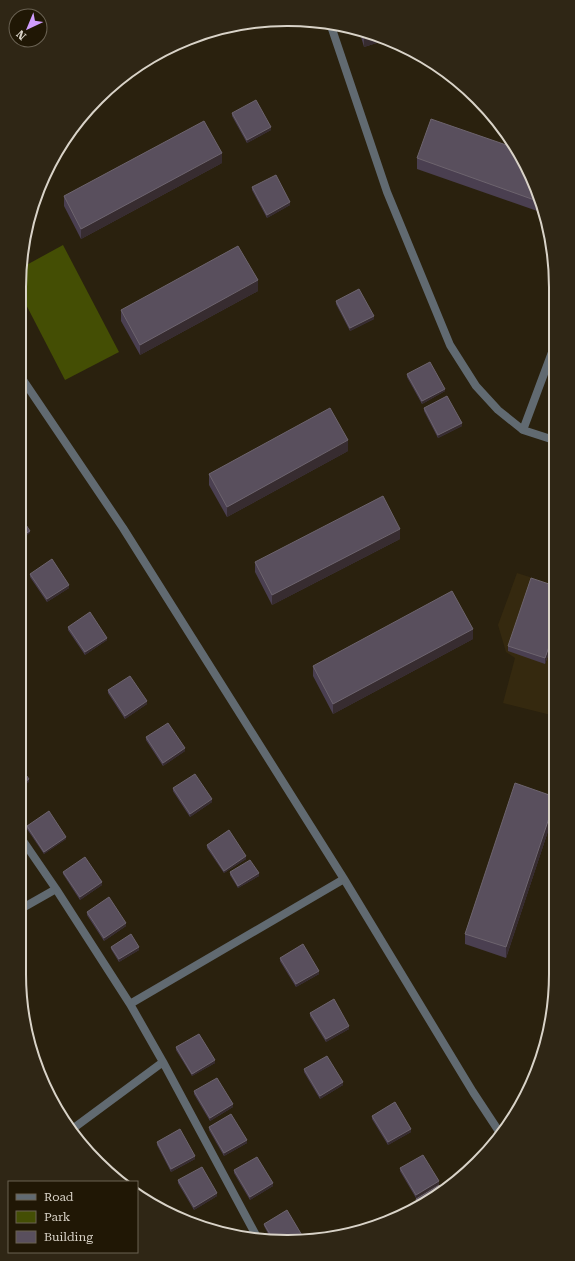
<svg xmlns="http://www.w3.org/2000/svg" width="575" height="1261" viewBox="0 0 575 1261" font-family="'Roboto Serif',serif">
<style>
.built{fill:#35290f}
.green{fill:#444e04}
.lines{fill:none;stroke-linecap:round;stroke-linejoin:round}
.minor{stroke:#616a71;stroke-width:8}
.wall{fill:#4a3f50}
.shaded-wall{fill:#372c30}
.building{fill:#594f5d;stroke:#6d646e}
.rim{fill:none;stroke:#d9d3c8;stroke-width:2}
</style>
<rect width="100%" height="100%" fill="#2a210e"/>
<!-- built -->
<path class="built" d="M517,573L555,585V716L503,703L515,658L506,652L498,625Z"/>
<!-- green -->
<path class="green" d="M63,245L119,352L65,380L19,291L21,268Z"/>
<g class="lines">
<!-- minor -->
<path class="minor" d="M330,23L387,192L450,345L476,386L498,410L523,430L554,440
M19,374L123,528L344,879L473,1092L500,1133
M523,430L554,347
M19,835L56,889L130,1004L163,1062L258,1239
M19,910L56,889
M130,1004L344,879
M71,1130L163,1062"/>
</g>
<!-- wall -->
<path class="wall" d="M359,30L389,39L364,47Z
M232,113L271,130L247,143L232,116Z
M417,158L535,185L543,213L417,169Z
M222,163L81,239L64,206V196Z
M252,187L290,205L267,218L252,190Z
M258,291L140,355L121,321V310Z
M336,301L374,319L350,331L336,304Z
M407,374L445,391L422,404L407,377Z
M424,408L462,426L438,438L424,411Z
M348,451L227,517L209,485V474Z
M400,539L272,605L255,572V562Z
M30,574L69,588L47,602L30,577Z
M555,586V636L545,664L508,651V646Z
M68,627L107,640L85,655L68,630Z
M473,639L333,714L313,676V666Z
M108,690L147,704L125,719L108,693Z
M146,737L185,751L163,766L146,740Z
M173,788L212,802L190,817L173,791Z
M555,797V810L506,958L465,944V934Z
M27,826L66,839L44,854L27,829Z
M207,845L246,859L224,873L207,848Z
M63,872L102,885L80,900L63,874Z
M230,872L259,876L238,888L230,875Z
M87,912L126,926L104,941L87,915Z
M111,947L139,950L119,962L111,949Z
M280,958L319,974L296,987L280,961Z
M310,1013L349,1029L326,1042L310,1016Z
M176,1047L215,1063L192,1076L176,1050Z
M304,1069L343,1085L320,1099L304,1072Z
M194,1091L233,1107L210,1121L194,1094Z
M372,1116L411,1132L388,1145L372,1119Z
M209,1127L247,1143L224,1156L209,1130Z
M157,1142L195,1159L171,1172L157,1145Z
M400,1168L439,1184L416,1198L400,1171Z
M234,1170L273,1186L250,1200L234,1173Z
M178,1180L217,1196L194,1210L178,1183Z
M416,1199L422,1206L419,1207L416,1202Z
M264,1224L303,1239L287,1242L272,1241L264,1226Z"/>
<!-- shaded-wall -->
<path class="shaded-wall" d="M372,34L389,39L364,47V37Z
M271,127V130L247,143V140Z
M222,153V163L81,239V229Z
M290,202V205L267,218V215Z
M258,280V291L140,355V345Z
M374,316V319L350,331V328Z
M445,389V391L422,404V401Z
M462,423V426L438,438V435Z
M348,440V451L227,517V507Z
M400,529V539L272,605V595Z
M30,531V533L19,541V538Z
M69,585V588L47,602V599Z
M473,629V639L333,714V704Z
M555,630V636L545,664V658Z
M107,638V640L85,655V652Z
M147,701V704L125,719V716Z
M185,748V751L163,766V763Z
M29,779V782L19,789V786Z
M212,799V802L190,817V814Z
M555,800V810L506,958V947Z
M66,837V839L44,854V852Z
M246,856V859L224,873V871Z
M259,873V876L238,888V886Z
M102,882V885L80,900V897Z
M126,923V926L104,941V938Z
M139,947V950L119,962V959Z
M319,971V974L296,987V984Z
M349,1026V1029L326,1042V1039Z
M215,1060V1063L192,1076V1074Z
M343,1082V1085L320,1099V1096Z
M233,1104V1107L210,1121V1118Z
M411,1129V1132L388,1145V1142Z
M247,1140V1143L224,1156V1153Z
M195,1156V1159L171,1172V1169Z
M439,1181V1184L416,1198V1195Z
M273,1183V1186L250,1200V1197Z
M217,1193V1196L194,1210V1207Z
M303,1237V1239L301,1241H295Z"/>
<!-- building -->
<path class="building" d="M362,31L372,34L364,37Z
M256,100L271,127L247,140L232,113Z
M431,119L515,148L535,185L540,202L417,158Z
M204,121L222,153L81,229L64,196Z
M276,175L290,202L267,215L252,187Z
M238,246L258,280L140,345L121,310Z
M359,289L374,316L350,328L336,301Z
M430,362L445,389L422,401L407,374Z
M447,396L462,423L438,435L424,408Z
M330,408L348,440L227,507L209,474Z
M383,496L400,529L272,595L255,562Z
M19,514L30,531L19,538Z
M52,559L69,585L47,599L30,574Z
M531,578L555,586V630L545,658L508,646Z
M452,591L473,629L333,704L313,666Z
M90,612L107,638L85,652L68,627Z
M130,676L147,701L125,716L108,690Z
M168,723L185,748L163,763L146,737Z
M19,765L29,779L19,786Z
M195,774L212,799L190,814L173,788Z
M515,783L555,797V800L506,947L465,934Z
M49,811L66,837L44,852L27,826Z
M229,830L246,856L224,871L207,845Z
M85,857L102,882L80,897L63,872Z
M250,860L259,873L238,886L230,872Z
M109,897L126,923L104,938L87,912Z
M131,934L139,947L119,959L111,947Z
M303,944L319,971L296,984L280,958Z
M334,999L349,1026L326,1039L310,1013Z
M199,1034L215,1060L192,1074L176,1047Z
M327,1056L343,1082L320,1096L304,1069Z
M217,1078L233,1104L210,1118L194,1091Z
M395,1102L411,1129L388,1142L372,1116Z
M231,1114L247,1140L224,1153L209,1127Z
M180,1129L195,1156L171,1169L157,1142Z
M423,1155L439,1181L416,1195L400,1168Z
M257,1157L273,1183L250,1197L234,1170Z
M202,1167L217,1193L194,1207L178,1180Z
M439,1185L442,1190L420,1207L416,1199Z
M287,1210L303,1237L295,1241L287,1242L274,1241L264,1224Z"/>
<!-- crop -->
<path d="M0 0H575V1261H0ZM287 26H288A261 261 0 0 1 549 287V974A261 261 0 0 1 288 1235H287A261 261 0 0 1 26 974V287A261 261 0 0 1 287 26Z" fill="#2f2615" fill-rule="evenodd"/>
<path class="rim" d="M287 26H288A261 261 0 0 1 549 287V974A261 261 0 0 1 288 1235H287A261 261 0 0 1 26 974V287A261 261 0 0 1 287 26Z"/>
<!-- legend -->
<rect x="8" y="1181" width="130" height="72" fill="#201705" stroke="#6a6253"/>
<rect x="16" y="1194" width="20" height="6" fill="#616a71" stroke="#6a6253"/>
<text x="44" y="1201" font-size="12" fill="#d9d3c8">Road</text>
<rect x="16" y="1211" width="20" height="12" fill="#444e04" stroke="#6a6253"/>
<text x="44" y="1221" font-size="12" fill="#d9d3c8">Park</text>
<rect x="16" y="1231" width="20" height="12" fill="#594f5d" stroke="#6a6253"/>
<text x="44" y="1241" font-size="12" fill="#d9d3c8">Building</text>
<!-- north arrow -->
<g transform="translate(28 28) rotate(224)"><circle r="19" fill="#201705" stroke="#6a6253"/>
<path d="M0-3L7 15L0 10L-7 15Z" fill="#d09dfe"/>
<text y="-6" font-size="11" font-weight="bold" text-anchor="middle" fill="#d9d3c8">N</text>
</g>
</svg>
